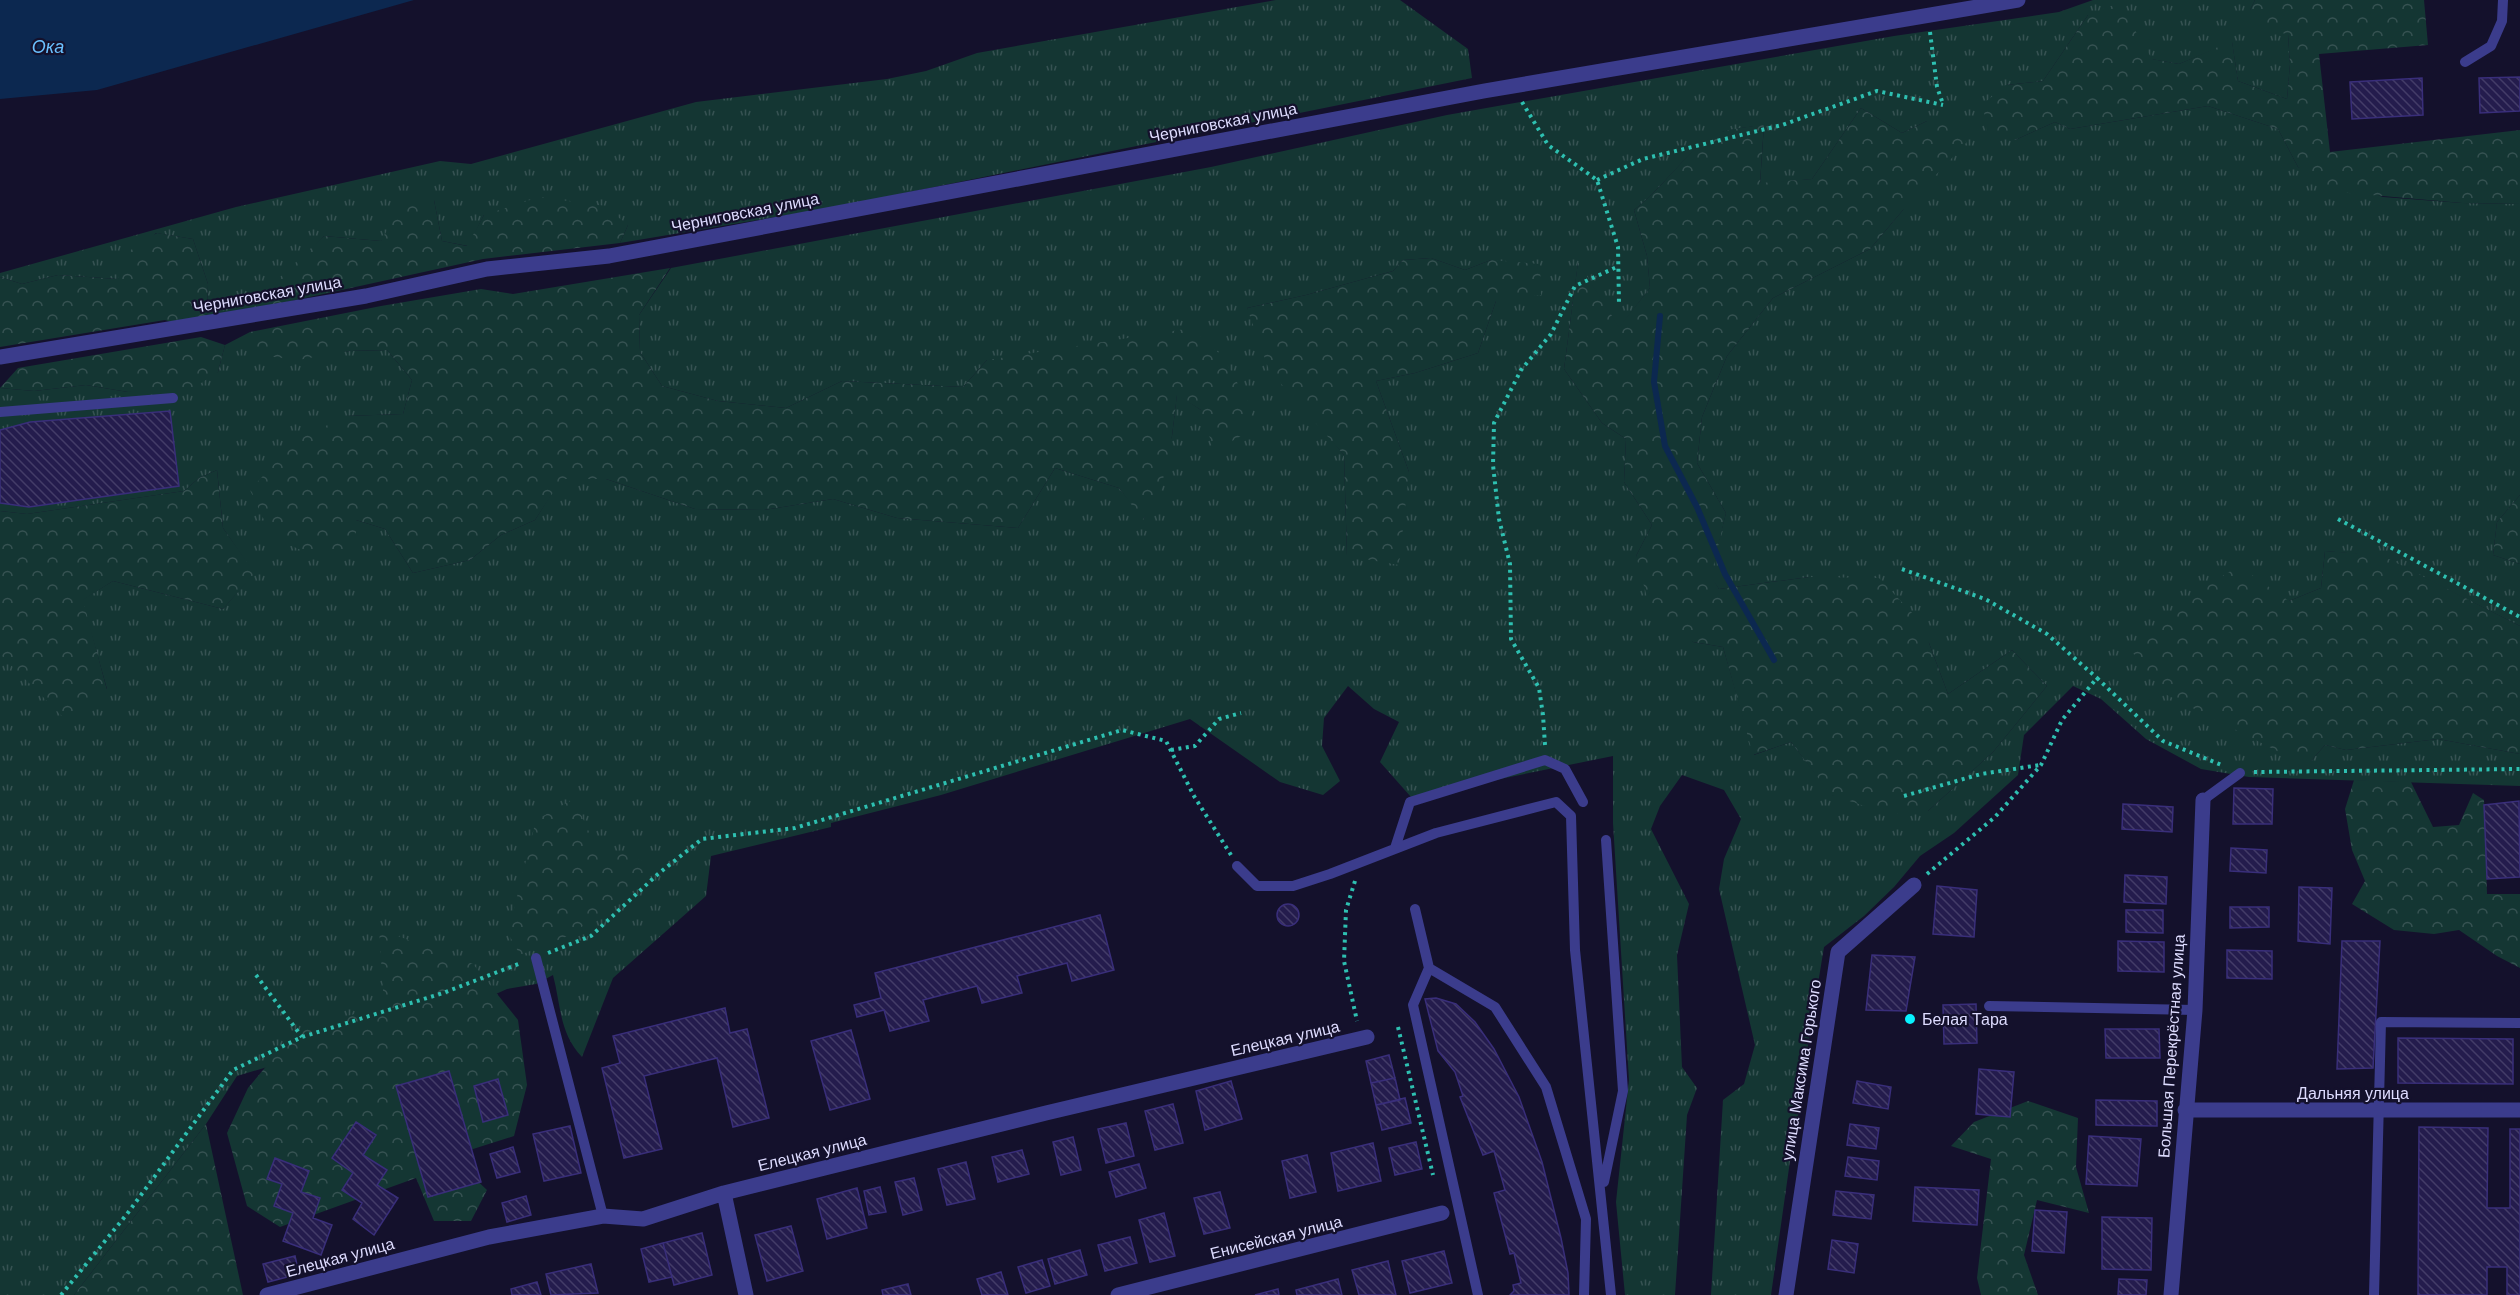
<svg xmlns="http://www.w3.org/2000/svg" width="2520" height="1295" viewBox="0 0 2520 1295" font-family="'DM Sans',sans-serif">
<style>
.grass{fill:url(#grass-tufts);fill-rule:evenodd}
.forest{fill:url(#forest-crowns)}
.water{fill:#0c2850}
.lines{fill:none;stroke-linecap:round;stroke-linejoin:round}
.stream{stroke:#0c2850;stroke-width:6}
.building{fill:url(#building-back-hatch);stroke:#392e7a;stroke-width:1.5}
.path{stroke:#2ec0b1;stroke-width:4;stroke-dasharray:3 4.5;stroke-linecap:butt}
.lane{stroke:#3b3c8c;stroke-width:10}
.street{stroke:#3b3c8c;stroke-width:15}
.poi-dot{fill:#08f2ff;stroke:#14112c;stroke-width:2}
.labels{text-anchor:middle;stroke-width:4.5;stroke-linejoin:round;paint-order:stroke}
.street-label{font-size:16px;fill:#dedcff;stroke:#14112c}
.poi-label{font-size:16px;fill:#dedcff;stroke:#14112c;text-anchor:start}
.water-label{font-size:18px;font-style:italic;fill:#6ac1ff;stroke:#14112c}
</style>
<defs>
<pattern id="grass-tufts" width="24" height="20" patternUnits="userSpaceOnUse" patternTransform="scale(1.5)"><rect width="24" height="20" fill="#143633"/><path d="M3 7l-1-3M5 7V3M7 7l1-3M15 17l-1-3M17 17v-4M19 17l1-3" fill="none" stroke="#365252"/></pattern>
<pattern id="forest-crowns" width="20" height="18" patternUnits="userSpaceOnUse" patternTransform="scale(1.5)"><rect width="20" height="18" fill="#143633"/><path d="M2 6a3 3 0 1 1 6 0M12 15a3 3 0 1 1 6 0" fill="none" stroke="#365252"/></pattern>
<pattern id="building-back-hatch" width="6" height="6" patternUnits="userSpaceOnUse" patternTransform="scale(1.5)"><rect width="6" height="6" fill="#241c4d"/><path d="M-1 5l2 2M0 0l6 6M5-1l2 2" fill="none" stroke="#433c68"/></pattern>
</defs>
<rect width="100%" height="100%" fill="#14112c"/>
<!-- grass -->
<path class="grass" d="M1276,0H1400L1468,49L1472,78L836,207L620,243L628,225L484,215L468,246L442,241L434,200L381,241L324,236L255,309L207,319L208,284L193,239L156,233L118,279L58,275L22,284L0,277V273L236,207L440,161L471,164L696,102L887,79L926,71L977,53Z
M2093,0H2255L2250,10L2288,34L2290,64L2287,99L2238,81L2232,42L2179,64L2151,59L2088,15L2043,81L2006,85L2015,140L2055,122L2070,129L2208,106L2278,129L2298,167L2383,197L2462,203L2520,204V495L2497,522L2493,555L2520,564V626L2381,556L2325,551L2321,588L2289,601L2311,761L2325,745L2346,750L2438,739L2520,754V786L2249,777L2201,769L2146,739L2101,699L2073,686L2024,735L2018,775L1954,833L1920,856L1894,887L1864,916L1824,947L1801,1088L1795,1145L1790,1161L1771,1295H1711L1723,1100L1744,1084L1755,1045L1719,889L1724,859L1741,819L1724,790L1682,775L1660,806L1651,829L1689,904L1677,955L1682,1067L1697,1088L1687,1115L1675,1295H1625L1616,1202L1629,1080L1613,823V756L1411,797L1380,762L1399,722L1374,709L1348,686L1324,718L1322,746L1340,781L1323,795L1280,782L1190,719L941,795L831,823V827L711,856L706,896L613,978L582,1057C559,1033 561,1005 553,975L536,984L507,989L467,1007L237,1076L206,1124L74,1295H0V654L107,689L82,600L113,581L223,609L254,573L223,528L217,470L199,478L184,491L27,514L0,511V388L34,391L86,385L128,392L218,372L225,345L250,332V354L387,350L412,380L403,414L346,416L356,520L385,529L413,573L470,560L501,535L535,520L561,479H606L695,509L764,510L833,499L897,518L1018,528L1055,468L1119,488L1144,519L1172,436L1177,394L1201,410L1223,357L987,360L963,387L842,381L786,408L718,401L662,386L640,352L639,315L671,268L1211,167L1447,115L1894,36L2059,12ZM1861,108L1902,133L1927,121L1903,210L1870,249L1773,298L1727,356L1702,417L1697,463L1726,513L1710,576L1719,589L1809,577L1929,643L1948,694L2012,650L2047,686L1993,752L1928,811L1832,795L1791,742L1754,755L1723,647L1693,642L1636,556L1652,525L1624,482L1626,439L1602,423L1564,369L1578,263L1619,328L1650,288L1647,256L1634,210C1663,188 1683,155 1713,136C1724,129 1751,127 1764,125L1760,184L1812,179ZM1431,258L1465,270L1491,260L1496,301L1478,353L1415,373L1376,381L1409,472L1347,556L1344,455L1311,415L1247,308L1306,295L1393,271L1403,260Z"/>
<!-- forest -->
<path class="forest" d="M2255,0H2424L2428,45L2319,54L2330,152L2520,130V204L2462,203L2337,192L2298,167L2278,129L2208,106L2070,129L2055,122L2015,140L1987,134L1983,104L2006,85L2043,81L2088,15L2119,3L2152,59L2179,64L2232,41L2238,81L2287,99L2290,64L2288,34L2252,29L2250,10Z
M1861,108L1902,133L1927,121L1964,118L1966,143L1903,210L1870,249L1773,298L1727,356L1702,417L1697,463L1726,513L1711,576L1719,589L1809,577L1879,578L1913,614L1929,643L1948,694L2012,650L2047,686L1993,752L1928,811L1889,814L1831,795L1791,742L1753,755L1723,647L1693,642L1648,601L1636,556L1652,525L1624,482L1626,439L1602,423L1564,369L1578,262L1619,327L1650,288L1647,256L1634,210C1663,188 1683,155 1713,135C1724,129 1751,127 1764,124L1760,183L1812,179Z
M406,197L434,200L442,241L467,246L484,215L539,197L604,206L628,225L620,243L483,259L255,309L265,291L324,236L381,241Z
M157,233L193,239L208,284L207,319L177,324L165,320L0,347V277L22,284L58,275L118,279L123,255Z
M1431,258L1465,270L1491,260L1540,264L1541,295L1496,301L1478,353L1415,373L1376,381L1409,472L1399,565L1347,556L1344,455L1269,370L1247,308L1306,295L1393,271L1403,260Z
M670,268L639,315L640,352L662,386L718,401L786,408L842,381L963,387L987,360L1192,328L1223,357L1253,411L1243,435L1214,451L1201,410L1177,395L1172,436L1160,494L1143,520L1119,488L1055,468L1018,528L897,518L833,499L764,510L695,509L606,479H562L535,520L501,535L470,560L413,573L385,529L356,520V554L314,556L272,537L250,490L295,441L346,416L403,414L412,380L387,350L349,351L298,360L250,354V332L381,306L481,289L513,294Z
M201,337L225,345L218,372L192,389L128,392L86,385L34,391L0,388L18,368Z
M217,470L223,528L255,573L223,609L113,581L83,600L107,690L69,723L0,654V511L27,514L184,491L199,478Z
M2520,495V564L2493,555L2497,522Z
M2325,551L2381,555L2520,626V754L2438,739L2346,750L2325,745L2311,761H2297L2167,695L2132,652L2188,597L2239,566L2289,601L2321,588Z
M2354,780L2411,782L2433,827L2459,825L2473,793L2484,800L2487,894H2520V968L2497,956L2459,930L2434,934L2394,930L2352,904L2365,881L2352,850L2345,809Z
M574,799L594,843L657,866L573,934L520,955L508,933L536,820Z
M379,929L473,964L518,1020L527,1085L514,1136L451,1156L487,1190L471,1221H434L416,1178L280,1227L247,1206L227,1133L248,1088L295,1032L384,1005Z
M2028,1101L2078,1118L2076,1167L2089,1213L2037,1200L2024,1255L2038,1295H1981L1977,1278L1991,1159L1951,1146L1974,1122Z
M206,1124L243,1295H74Z"/>
<!-- water -->
<path class="water" d="M0,0H414L97,90L0,99Z"/>
<g class="lines">
<!-- stream -->
<path class="stream" d="M1660,316L1654,382L1665,446L1697,507L1725,574L1774,660"/>
</g>
<!-- building -->
<path class="building" d="M2520,77V111L2480,113L2479,78Z
M2422,78L2423,115L2352,119L2350,82Z
M170,411L179,486L29,507L0,503V430L30,422Z
M2234,788L2273,789L2272,824H2233Z
M2519,801L2520,877L2487,879L2484,805Z
M2123,804L2173,807L2172,832L2122,829Z
M2231,848L2267,850L2266,873L2230,871Z
M2125,875L2167,877L2166,904L2124,902Z
M1937,886L1977,890L1974,937L1933,934Z
M2299,887L2332,888L2330,944L2298,941Z
M1277 915a11 11 0 1 1 22 0a11 11 0 1 1-22 0Z
M2230,907H2269V927L2230,928Z
M2126,910H2163V933L2126,932Z
M1100,915L1114,970L1072,981L1067,963L1017,976L1022,993L982,1003L977,986L923,1000L929,1021L890,1031L884,1010L857,1017L854,1005L881,998L875,973Z
M2118,941L2164,942V972L2118,971Z
M2342,941H2380L2373,1068L2337,1069Z
M2227,950L2272,951V979L2227,978Z
M1872,955L1915,957L1906,1011L1866,1010Z
M1436,998L1456,1004L1475,1022L1494,1049L1519,1097L1542,1162L1561,1238L1568,1273L1569,1295H1510L1514,1291L1513,1285L1521,1283L1514,1253L1510,1254L1494,1193L1505,1190L1494,1151L1483,1155L1460,1097L1463,1096L1455,1072L1438,1051L1425,999Z
M1976,1004L1977,1043L1944,1044L1943,1005Z
M725,1008L730,1033L747,1029L769,1118L733,1127L717,1058L644,1076L662,1149L624,1158L602,1068L620,1063L613,1036Z
M2105,1029H2159L2160,1058H2106Z
M851,1030L870,1099L830,1110L811,1041Z
M2398,1038L2513,1039V1084L2398,1083Z
M1389,1055L1395,1078L1371,1083L1366,1061Z
M1979,1069L2014,1072L2010,1117L1976,1114Z
M449,1071L481,1182L428,1197L396,1086Z
M1395,1078L1400,1100L1376,1105L1371,1083Z
M498,1079L508,1115L483,1122L474,1086Z
M1231,1081L1242,1119L1205,1130L1196,1091Z
M1857,1081L1891,1087L1888,1109L1853,1103Z
M1405,1098L1411,1123L1382,1130L1376,1105Z
M2096,1100L2157,1101V1126L2096,1125Z
M1173,1104L1183,1143L1155,1150L1145,1111Z
M356,1122L376,1135L363,1155L387,1170L377,1185L398,1198L374,1235L353,1219L362,1203L342,1190L353,1173L332,1158Z
M1126,1123L1134,1156L1106,1163L1098,1129Z
M1850,1124L1879,1128L1876,1149L1847,1145Z
M570,1126L581,1173L544,1181L533,1134Z
M2419,1127L2488,1128L2487,1208H2510V1129H2520V1295H2507V1267H2487V1295H2418Z
M2089,1136L2141,1139L2137,1186L2086,1184Z
M1073,1137L1081,1170L1061,1175L1053,1142Z
M1416,1142L1422,1169L1395,1175L1389,1148Z
M1373,1143L1381,1181L1338,1191L1331,1153Z
M513,1147L520,1172L497,1178L490,1154Z
M1022,1150L1029,1174L998,1182L992,1157Z
M1307,1155L1316,1192L1290,1198L1282,1161Z
M1848,1157L1879,1161L1877,1180L1845,1176Z
M275,1158L309,1171L301,1192L320,1198L313,1218L332,1225L321,1255L283,1241L293,1213L274,1206L282,1184L267,1179Z
M966,1162L975,1199L947,1205L938,1169Z
M1139,1164L1146,1188L1116,1197L1109,1172Z
M914,1178L922,1210L903,1215L895,1182Z
M880,1187L886,1212L869,1215L864,1191Z
M1915,1187L1979,1190L1977,1225L1913,1221Z
M857,1188L867,1228L827,1239L817,1199Z
M1836,1191L1874,1195L1871,1219L1833,1215Z
M1220,1192L1230,1228L1204,1234L1194,1198Z
M526,1196L531,1215L507,1222L502,1203Z
M2035,1210L2067,1212L2064,1253L2032,1251Z
M1164,1213L1175,1256L1150,1262L1139,1220Z
M2102,1217L2152,1218L2151,1270L2102,1269Z
M791,1226L803,1271L767,1281L755,1235Z
M702,1233L712,1275L674,1285L663,1243Z
M1130,1237L1137,1263L1105,1271L1098,1245Z
M1832,1240L1858,1244L1854,1273L1828,1269Z
M663,1243L672,1277L649,1282L641,1249Z
M1080,1250L1087,1275L1055,1284L1048,1259Z
M1444,1251L1452,1283L1410,1293L1402,1261Z
M295,1256L299,1274L268,1282L263,1264Z
M1042,1260L1050,1286L1026,1293L1018,1267Z
M1388,1261L1396,1295H1359L1352,1270Z
M591,1264L598,1293L551,1295L546,1274Z
M1001,1272L1008,1295H982L977,1279Z
M1338,1279L1342,1295H1297L1296,1290Z
M2119,1279L2147,1280L2146,1295H2118Z
M537,1282L541,1295H512L511,1289Z
M908,1284L911,1295H883L882,1290Z
M1278,1289L1279,1295H1255Z"/>
<g class="lines">
<!-- path -->
<path class="path" d="M1930,32L1937,87L1943,104
M1522,102L1548,145L1597,180L1618,247L1619,304
M1597,180L1643,159L1782,125L1877,91L1943,105
M2338,519L2520,617
M1902,569L1985,599L2047,634L2097,678
M1545,745L1543,715L1539,688L1511,639L1510,564L1499,519L1493,465L1494,423L1521,370L1551,334L1575,286L1619,266
M1171,750L1195,746L1219,719L1241,713
M2254,772L2520,769
M1904,796L1981,774L2040,765
M1927,874L1995,817L2041,765L2062,720L2097,678L2163,741L2224,766
M1355,881L1346,910L1344,961L1357,1021
M548,953L591,936L658,874L702,839L795,828L1122,730L1166,741L1194,796L1231,855
M256,975L302,1037
M1398,1027L1433,1175
M61,1295L127,1214L233,1070L302,1037L443,993L521,963"/>
<!-- lane -->
<path class="lane" d="M2465,62L2491,46L2502,21L2503,0
M0,412L173,398
M2203,800L2240,773
M1395,848L1410,802L1545,760L1565,769L1583,802
M1237,866L1257,886H1293L1330,874L1436,833L1556,802L1571,816L1575,950L1611,1295
M1415,909L1429,968
M536,958L603,1216
M1989,1006L2195,1010
M1604,1182L1623,1091L1606,840
M1478,1295L1413,1005L1429,968L1495,1007L1546,1087L1586,1219L1584,1295
M2374,1295L2381,1022L2520,1023"/>
<!-- street -->
<path class="street" d="M0,357L366,296L487,269L609,256L1484,91L2018,0
M2185,1110H2520
M724,1193L746,1295
M267,1295L489,1237L603,1216L643,1219L724,1193L1046,1113L1367,1037
M1118,1295L1442,1213
M1786,1295L1838,952L1914,885
M2171,1295L2195,1010L2203,800"/>
</g>
<!-- markers -->
<circle class="poi-dot" cx="1910" cy="1019" r="6"/>
<g class="labels">
<!-- street labels -->
<g class="street-label">
<text transform="translate(1223 122) rotate(-11)" y="6">Черниговская улица</text>
<text transform="translate(745 212) rotate(-11)" y="6">Черниговская улица</text>
<text transform="translate(267 294) rotate(-10)" y="6">Черниговская улица</text>
<text transform="translate(1285 1038) rotate(-13)" y="6">Елецкая улица</text>
<text transform="translate(2171 1046) rotate(-86)" y="6">Большая Перекрёстная улица</text>
<text transform="translate(1801 1070) rotate(-81)" y="6">улица Максима Горького</text>
<text x="2353" y="1099">Дальняя улица</text>
<text transform="translate(812 1152) rotate(-14)" y="6">Елецкая улица</text>
<text transform="translate(1276 1237) rotate(-14)" y="6">Енисейская улица</text>
<text transform="translate(340 1257) rotate(-15)" y="6">Елецкая улица</text>
</g>
<!-- poi labels -->
<g class="poi-label">
<text x="1922" y="1025">Белая Тара</text>
</g>
<!-- water labels -->
<g class="water-label">
<text x="48" y="53">Ока</text>
</g>
</g>
</svg>
